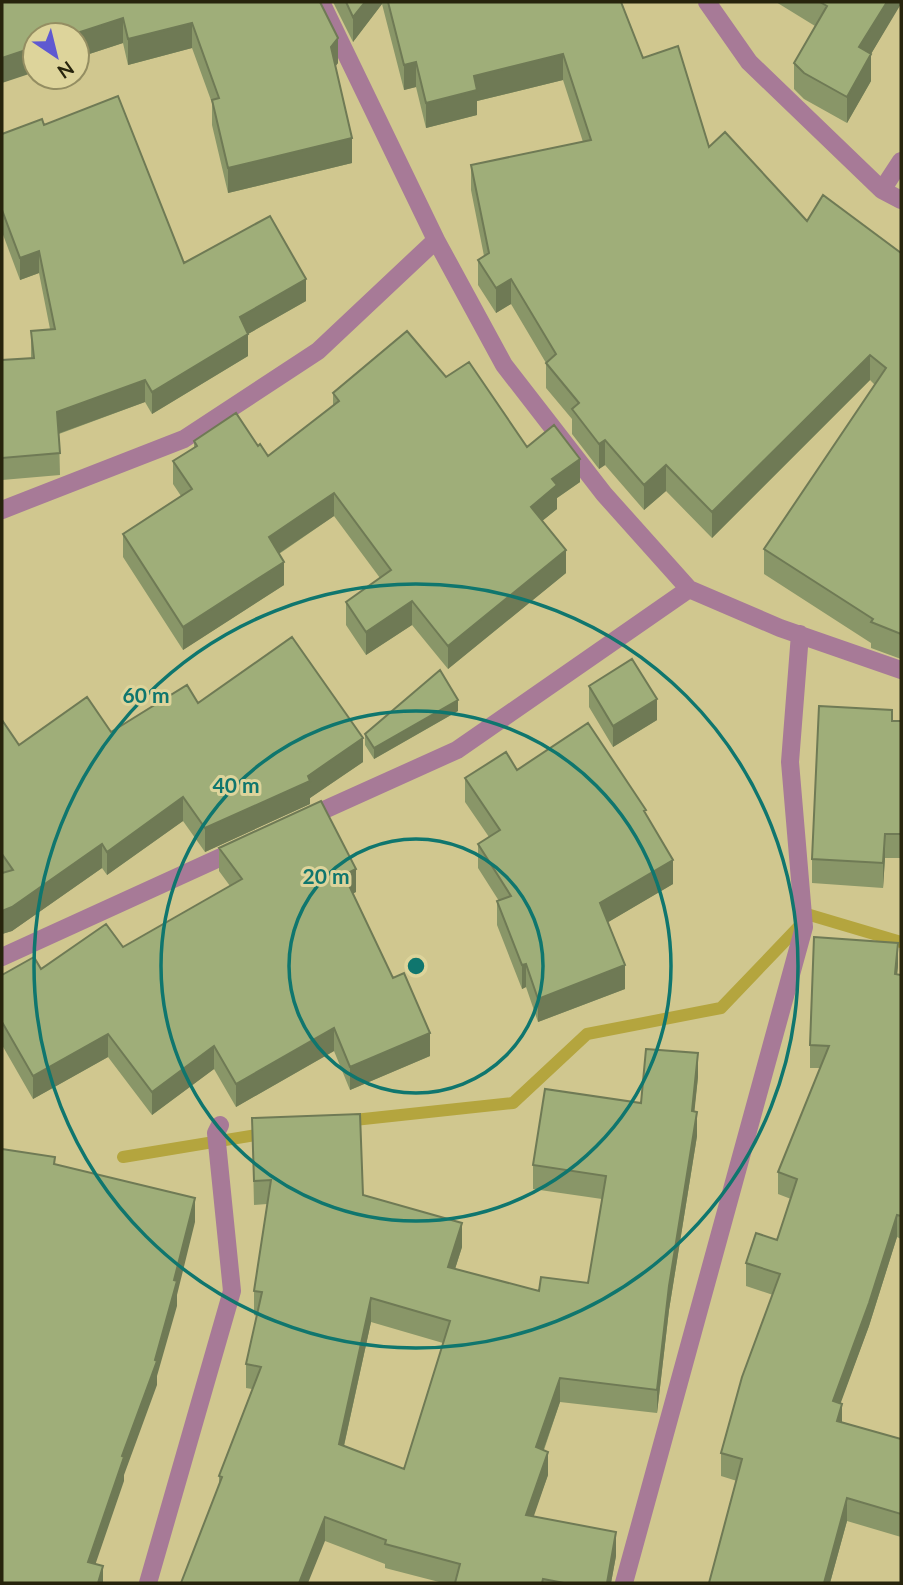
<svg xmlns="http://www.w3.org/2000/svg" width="903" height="1585" viewBox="0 0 903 1585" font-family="Lato,sans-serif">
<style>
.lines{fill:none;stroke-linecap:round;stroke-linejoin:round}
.stream{stroke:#b4a53e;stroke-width:12}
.street{stroke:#a77a97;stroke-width:18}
.wall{fill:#899668;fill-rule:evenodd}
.shaded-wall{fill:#6f7a55}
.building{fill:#9fae79;stroke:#6f7a55;stroke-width:2;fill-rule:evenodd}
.ring{fill:none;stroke:#0f766e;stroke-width:3.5}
.centre{fill:#0f766e;stroke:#ddd49b;stroke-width:3.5}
.ring-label{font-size:21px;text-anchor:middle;font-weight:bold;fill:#0f766e;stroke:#ddd49b;stroke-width:6;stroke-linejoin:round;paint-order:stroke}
</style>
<rect width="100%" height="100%" fill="#d0c78f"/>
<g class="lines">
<!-- stream -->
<path class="stream" d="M345,1121L513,1103L587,1034L721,1008L810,915L901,942
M123,1157L268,1133"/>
<!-- street -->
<path class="street" d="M321,2L436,240L504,365L604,494L689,589L780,628L901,670
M707,2L749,62L882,190L901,200
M882,190L901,161
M2,510L184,439L318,351L436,240
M304,819L457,750L689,589
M2,957L241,848
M148,1583L232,1291L216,1133L220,1125
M624,1583L804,927L790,762L800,634"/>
</g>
<!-- wall -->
<path class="wall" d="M2,2H320L338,63L335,66L352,163L228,193L212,125V103L192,48L128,65L123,43L77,58V35Z
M333,2H621L643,58L709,147L807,221L901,253V659L871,648V643L764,574V549L875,385L870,380L712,538L666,491L644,510L605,465L599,469L572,434V419L546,388V363L511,304L496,313L478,285V260L484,256L471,190V165L583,142L563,80L477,101V115L426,128L416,87L404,90L382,4L353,42Z
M776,2H901L871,54V81L847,123L804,99L794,89V63L815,26Z
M44,125L184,263L306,301L248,334V356L152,414L145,402L59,434L60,475L2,480V360L31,358V331L50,329L39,273L20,280L2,232V134Z
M446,377L527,447L580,482L557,498V509L542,521L566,573L448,669L412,625L366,655L346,625V602L380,578L334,516L279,554L284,585L183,650L123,557V534L181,496L173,484V461L194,448V441L258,446L268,456L333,406V393Z
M589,686L657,720L613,747L589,707Z
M198,703L363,762L310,798V804L205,852L183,821L107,875L102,868L12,931L2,934V720L19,745L111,732Z
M458,711L374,759L365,745V734Z
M892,721H901V858H885L883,888L812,883V859Z
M517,770L646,814L673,884L608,922L625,989L538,1022L526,987L522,989L497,925V901H499L478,868V844L489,837L465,802V778Z
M219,848L356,892L353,893L430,1056L350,1090L334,1051L236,1107L214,1069L152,1115L108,1057L33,1099L2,1045V975L41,969L123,947L230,886L219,871Z
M898,966L897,974L901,975V1239L897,1237L869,1326L840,1403L842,1422L901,1439V1537L847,1521L830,1583H709L737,1481L721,1476V1453L773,1295L746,1286V1263L777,1240L791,1199L778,1194V1172L820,1068H810V1045Z
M698,1077L694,1111L697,1136L669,1310L657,1413L560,1402L544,1450L548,1475L533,1516L616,1556L611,1583H443L385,1568V1564L325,1541L219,1485V1476L252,1389L246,1388V1364L257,1316L254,1315V1291L267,1204L254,1205L252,1118L363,1195L462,1247L455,1269L539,1291L588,1283L602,1199L533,1189V1165L641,1103ZM371,1322L443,1343L404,1469L344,1446Z"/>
<!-- shaded-wall -->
<path class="shaded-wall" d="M365,2H382V4L353,42V17Z
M887,2H901V4L859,74V47Z
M123,18V43L77,58V35H71Z
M192,23V48L128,65V39Z
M338,38V63L331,72V47Z
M35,47V72L2,83V58Z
M563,54V80L477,101V115L426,128V103L474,76Z
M871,54V81L847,123V97Z
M416,62V87L404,90V65Z
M352,138V163L228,193V168Z
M39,251V273L20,280V258Z
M306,279V301L248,334V356L152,414V392L240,317Z
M511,279V304L496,313V288Z
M870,355V380L712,538V512Z
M145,380V402L57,434V412Z
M605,440V465L599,469V444Z
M580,459V482L557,498V509L531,530V507L552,479Z
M666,465V491L644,510V485Z
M334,493V516L269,560V537Z
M566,550V573L448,669V646Z
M284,562V585L183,650V627Z
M412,601V625L366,655V632Z
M657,699V720L613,747V726Z
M458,700V711L374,759V748Z
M363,738V762L310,798V804L205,852V828L308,776Z
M183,797V821L107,875V852Z
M885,834V858L883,888V863Z
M102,844V868L12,931L2,934V911Z
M673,860V884L600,927V903Z
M356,869V892L344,898V875Z
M898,943V966L895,997V974Z
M526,964V987L522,989V965Z
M625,965V989L538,1022V999Z
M334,1028V1051L236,1107V1084Z
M430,1033V1056L350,1090V1067Z
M108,1034V1057L33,1099V1076Z
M214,1046V1069L152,1115V1092Z
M698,1053V1077L692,1135V1111Z
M697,1112V1136L669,1310L657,1413V1390L669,1286Z
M195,1198V1222L177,1295V1306L157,1376V1385L124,1475V1481L89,1583L88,1562L122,1456L174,1280Z
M897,1215V1237L869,1326L833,1424V1401Z
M462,1223V1247L448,1291V1267Z
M371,1298V1322L339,1468V1444Z
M560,1378V1402L536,1471V1447Z
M842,1404V1427L837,1421Z
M548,1452V1475L526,1539V1515Z
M847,1498V1521L830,1583H824Z
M325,1517V1541L308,1583H299Z
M616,1532V1556L611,1583H607Z
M103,1566V1583H98Z"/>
<!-- building -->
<path class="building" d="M2,2H320L338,38L331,47L352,138L228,168L212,100L219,98L192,23L128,39L123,18L71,35H35V47L2,58Z
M346,2H365L353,17Z
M388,2H621L643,58L678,46L709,147L725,132L807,221L823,195L901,253V634L871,622L873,619L764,549L886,368L870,355L712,512L666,465L644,485L605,440L599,444L572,409L579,403L546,363L556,354L511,279L496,288L478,260L489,253L471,165L591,140L563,54L474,76L477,90L426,103L416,62L404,65Z
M820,2H887L859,47L871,54L847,97L804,73L794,63L827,6Z
M118,96L184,263L270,216L306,279L240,317L248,334L152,392L145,380L57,412L60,453L2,458V360L34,358L31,331L55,329L39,251L20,258L2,210V134L42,119L44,125Z
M407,331L446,377L469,362L527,447L554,425L580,459L552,479L557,485L531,507L566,550L448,646L412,601L366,632L346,602L391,570L334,493L269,537L284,562L183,627L123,534L192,489L173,461L197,446L194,441L236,413L258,446L260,444L268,456L339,401L333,393Z
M292,637L363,738L308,776L310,781L205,828L183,797L107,852L102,844L12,907L2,911V873L13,870L2,854V720L19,745L87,697L111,732L187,685L198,703Z
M632,659L657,699L613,726L589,686Z
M440,670L458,700L374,748L365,734Z
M819,706L892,710V721H901V834H885L883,863L812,859Z
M588,723L646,810L644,811L673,860L600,903L625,965L538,999L526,964L522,965L497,901L511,896L478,844L500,830L465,778L506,752L517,770Z
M321,801L356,869L344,875L393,978L404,973L430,1033L350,1067L334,1028L236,1084L214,1046L152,1092L108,1034L33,1076L2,1022V975L34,957L41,969L106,924L123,947L242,879L219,848Z
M814,937L898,943L895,974L901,975V1216L897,1215L869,1303L833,1401L842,1404L837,1421L901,1439V1514L847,1498L824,1583H709L742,1459L721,1453L742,1377L780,1274L746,1263L756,1233L777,1240L797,1179L778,1172L829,1046L810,1045Z
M646,1049L698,1053L692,1111L697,1112L669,1286L657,1390L560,1378L536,1447L548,1452L526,1515L616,1532L607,1583H564L543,1579L542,1583H455L460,1564L385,1544L386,1540L325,1517L299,1583H181L222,1477L219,1476L261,1367L246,1364L262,1292L254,1291L271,1180L254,1181L252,1118L360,1114L363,1195L462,1223L448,1267L539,1291L541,1277L588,1283L606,1176L533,1165L545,1089L641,1103ZM371,1298L450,1321L404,1469L339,1444Z
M2,1149L55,1157L54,1164L195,1198L174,1280L177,1281L155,1360L157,1361L122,1456L124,1457L88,1562L103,1566L98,1583H2Z"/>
<!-- distance rings -->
<g class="ring">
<circle cx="416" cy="966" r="127"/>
<circle cx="416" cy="966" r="255"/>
<circle cx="416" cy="966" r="382"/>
</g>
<circle cx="416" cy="966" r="10" class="centre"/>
<g class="ring-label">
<text x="146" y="703">60 m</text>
<text x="236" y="793">40 m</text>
<text x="326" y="884">20 m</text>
</g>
<!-- border -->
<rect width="903" height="1585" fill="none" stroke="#27240d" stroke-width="7"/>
<!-- north arrow -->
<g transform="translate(56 56) rotate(145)"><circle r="33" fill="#ddd49b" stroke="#948e62" stroke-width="2"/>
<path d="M0-5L12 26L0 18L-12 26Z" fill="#5f59d1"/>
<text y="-10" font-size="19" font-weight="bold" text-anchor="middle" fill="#27240d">N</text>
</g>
</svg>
